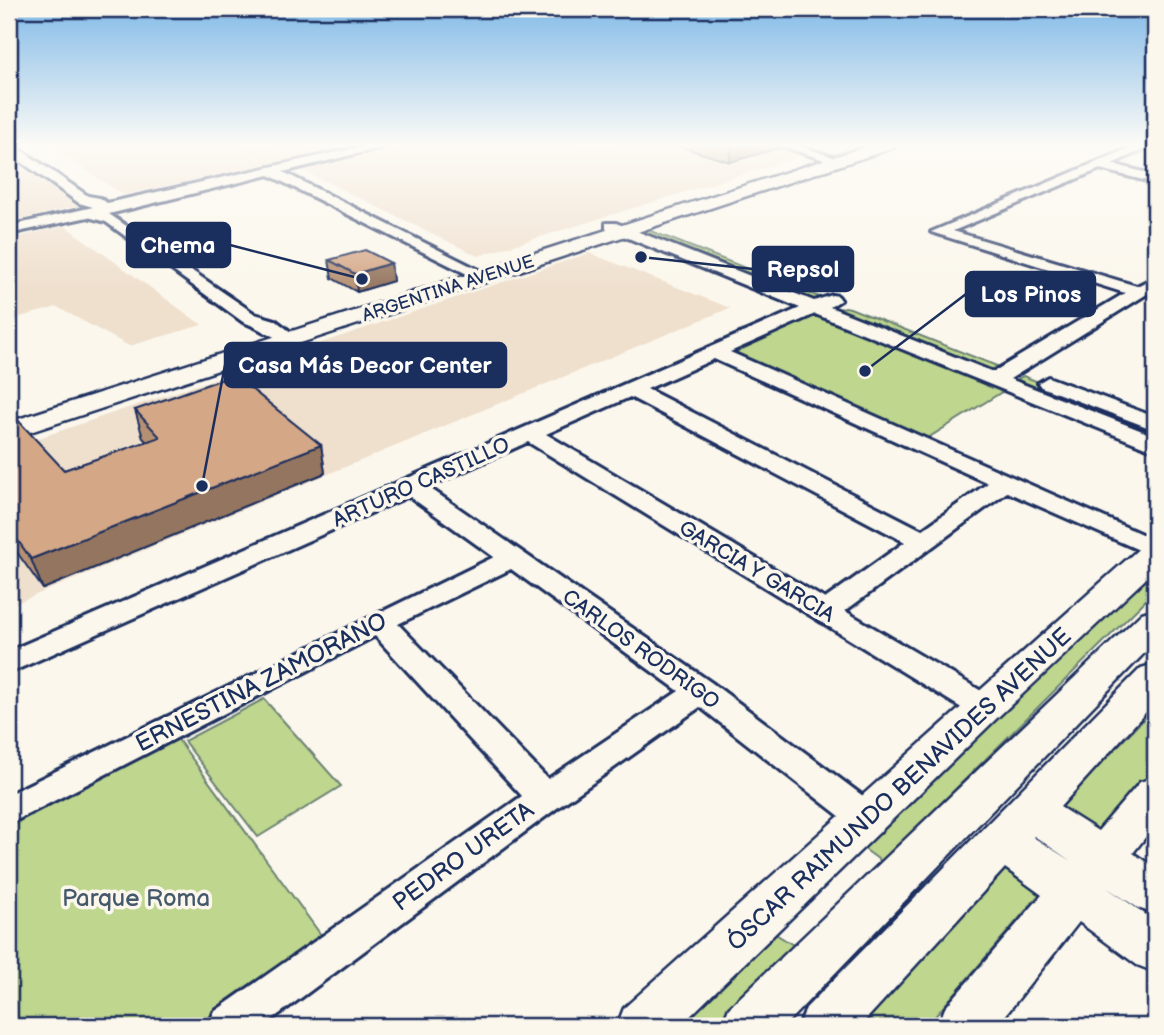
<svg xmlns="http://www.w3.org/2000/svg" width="1164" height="1035" viewBox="0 0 1164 1035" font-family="'Balsamiq Sans',sans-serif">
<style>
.built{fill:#efdfcd}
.green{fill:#bed68d;stroke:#6c8276;stroke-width:2}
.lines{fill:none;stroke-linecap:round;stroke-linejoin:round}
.minor-casing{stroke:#1b2f5e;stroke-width:6}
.major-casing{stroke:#1b2f5e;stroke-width:5}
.minor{fill:#fbf7ec;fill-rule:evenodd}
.major{fill:#fbf7ec;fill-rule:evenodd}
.wall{fill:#b69073;stroke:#1b2f5e;stroke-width:2}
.shaded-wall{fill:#94755e;stroke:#1b2f5e;stroke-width:2}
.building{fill:#d4a786;stroke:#1b2f5e;stroke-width:2}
.labels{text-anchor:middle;stroke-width:7;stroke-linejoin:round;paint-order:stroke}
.far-street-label{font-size:18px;fill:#1b2f5e;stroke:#fbf7ec}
.street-label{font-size:21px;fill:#1b2f5e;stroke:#fbf7ec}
.near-street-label{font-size:24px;fill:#1b2f5e;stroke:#fbf7ec}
.near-park-label{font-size:24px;fill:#44596a;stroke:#fbf7ec}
.leader{fill:none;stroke:#1b2f5e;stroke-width:2.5}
.callout-dot{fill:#1b2f5e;stroke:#fbf7ec;stroke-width:2.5}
.callout{fill:#1b2f5e;stroke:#1b2f5e;stroke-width:2.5}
.callout-label{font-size:23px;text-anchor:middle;font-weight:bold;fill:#fff}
</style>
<rect width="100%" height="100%" fill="#fbf7ec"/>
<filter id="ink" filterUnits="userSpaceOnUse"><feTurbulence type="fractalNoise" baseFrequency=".0143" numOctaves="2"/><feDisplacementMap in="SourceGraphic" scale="14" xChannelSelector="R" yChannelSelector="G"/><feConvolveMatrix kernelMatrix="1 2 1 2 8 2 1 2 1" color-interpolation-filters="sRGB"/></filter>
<g filter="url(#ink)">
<!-- built -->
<path class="built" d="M47,145H360L124,195Z
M413,145H776L808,154L478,256L302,170Z
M9,159L79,206L9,222Z
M65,226L202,325L129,346L57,307L9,320V239Z
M589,253L730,308L9,606V448Z"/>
<!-- green -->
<path class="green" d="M643,228L822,298L814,303L631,231Z
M845,307L850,308L997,366L989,372L836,310Z
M816,314L1005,390L926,439L730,352Z
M1023,376L1155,427V438L1013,382Z
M1155,567V591L882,862L859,845Z
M264,699L341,786L258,837L184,741Z
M1155,707V767L1099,834L1056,811Z
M174,734L324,939L196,1026H9V819Z
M1002,866L1044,889L927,1026H851Z
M766,928L798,948L720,1026H663Z"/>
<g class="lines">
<defs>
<path id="minor" d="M9,145H14L88,196L100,198L107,203L369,145H391L283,172L479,270L471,275L465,273L269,175L109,214L255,314L275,320L300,339L298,343C284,346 259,327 243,322L106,222L88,217L9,234V226L93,207L79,203L9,153Z
M779,145H798L833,157L827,161Z
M1137,145H1153L1112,164L1155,175V183L1100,169L953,231L1137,286L1155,277V289L1010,379L1155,436V451L815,314L730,352L1155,540V557L1007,492L845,611L995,699L999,707L995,715L984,718L973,715L528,442L428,487L712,683L879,808L884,818L879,828L867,832L855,828L700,707L557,808L263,1026H209L214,1012L522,796L375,636L9,824V794L494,557L409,496L9,673V651L800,308L606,229V223H616L814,301L832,295L838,296L841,300L830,307L993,372L1125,293L931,232ZM714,359L988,483L922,530L647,389ZM630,397L905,542L825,599L546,434ZM511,569L679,691L548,779L398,624Z
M1048,377L1155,417V430L1041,387L1038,383Z"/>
<path id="major" d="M871,145H895L893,148L9,439V422Z
M1155,542V570L998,717L680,1026H617L624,1008L1143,545Z
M1155,609V642L784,1026H722L729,1008L1142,613Z
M1155,664V702L1060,807L1098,831L1140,782L1155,777V825L1133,853L1155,868V914L1138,908L1106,887L1155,921V972L1137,965L1079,922L997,1026H938L945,1008L1042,895L1005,868L860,1026H799L806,1008L1141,668ZM1034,836L1071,861L1033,837Z"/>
</defs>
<!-- minor casing -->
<use href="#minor" class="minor-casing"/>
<!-- major casing -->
<use href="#major" class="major-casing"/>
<!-- minor -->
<use href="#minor" class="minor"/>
<!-- major -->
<use href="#major" class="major"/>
</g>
<!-- wall -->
<path class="wall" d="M675,145H779V148L730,162Z
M329,260L391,263L393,281L357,292L332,278Z
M135,410L321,445L325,473L43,589L9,541V419L64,470L147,442L143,438Z"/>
<!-- shaded-wall -->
<path class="shaded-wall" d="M731,145H779V148L730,162Z
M391,263L393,281L357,292L355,274Z
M321,445L325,473L43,589L31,559Z"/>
<!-- building -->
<path class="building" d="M365,250L391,263L355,274L329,260Z
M234,375L321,445L31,559L9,528V419L15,417L64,470L160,437L135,410Z"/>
</g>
<!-- sky -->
<linearGradient id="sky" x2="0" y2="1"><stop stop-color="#81bae8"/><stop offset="0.5" stop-color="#fdfbf6"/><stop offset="1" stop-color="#fdfbf6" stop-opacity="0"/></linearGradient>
<rect width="1164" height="290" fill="url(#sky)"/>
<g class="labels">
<!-- far-street labels -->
<g class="far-street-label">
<text transform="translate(448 288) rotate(-18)" y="6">ARGENTINA AVENUE</text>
</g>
<!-- street labels -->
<g class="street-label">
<text transform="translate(421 482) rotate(-24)" y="7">ARTURO CASTILLO</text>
<text transform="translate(757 571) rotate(31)" y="7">GARCIA Y GARCIA</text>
<text transform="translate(641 649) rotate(36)" y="7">CARLOS RODRIGO</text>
</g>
<!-- near-street labels -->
<g class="near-street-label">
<text transform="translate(261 682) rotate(-27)" y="8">ERNESTINA ZAMORANO</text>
<text transform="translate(899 789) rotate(-43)" y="8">ÓSCAR RAIMUNDO BENAVIDES AVENUE</text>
<text transform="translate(463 856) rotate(-36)" y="8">PEDRO URETA</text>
</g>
<!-- near-park labels -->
<g class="near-park-label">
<text x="136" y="906">Parque Roma</text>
</g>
</g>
<!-- callouts -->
<path class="leader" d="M362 279L230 245M641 257L753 269M865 371L966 294M202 486L225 365"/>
<g class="callout-dot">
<circle cx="362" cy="279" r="7"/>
<circle cx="641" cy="257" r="7"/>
<circle cx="865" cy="371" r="7"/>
<circle cx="202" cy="486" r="7"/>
</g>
<g class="callout">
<rect x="127" y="223" width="103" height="44" rx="7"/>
<rect x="753" y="247" width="100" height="44" rx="7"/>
<rect x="966" y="272" width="129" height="44" rx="7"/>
<rect x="225" y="343" width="281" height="44" rx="7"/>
</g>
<g class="callout-label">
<text x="178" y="253">Chema</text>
<text x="803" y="277">Repsol</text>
<text x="1031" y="302">Los Pinos</text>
<text x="365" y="373">Casa Más Decor Center</text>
</g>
<!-- margin -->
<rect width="1164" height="1035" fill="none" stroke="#fbf7ec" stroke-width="35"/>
<rect x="18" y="18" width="1129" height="1000" fill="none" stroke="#1b2f5e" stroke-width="2.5" filter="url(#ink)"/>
</svg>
